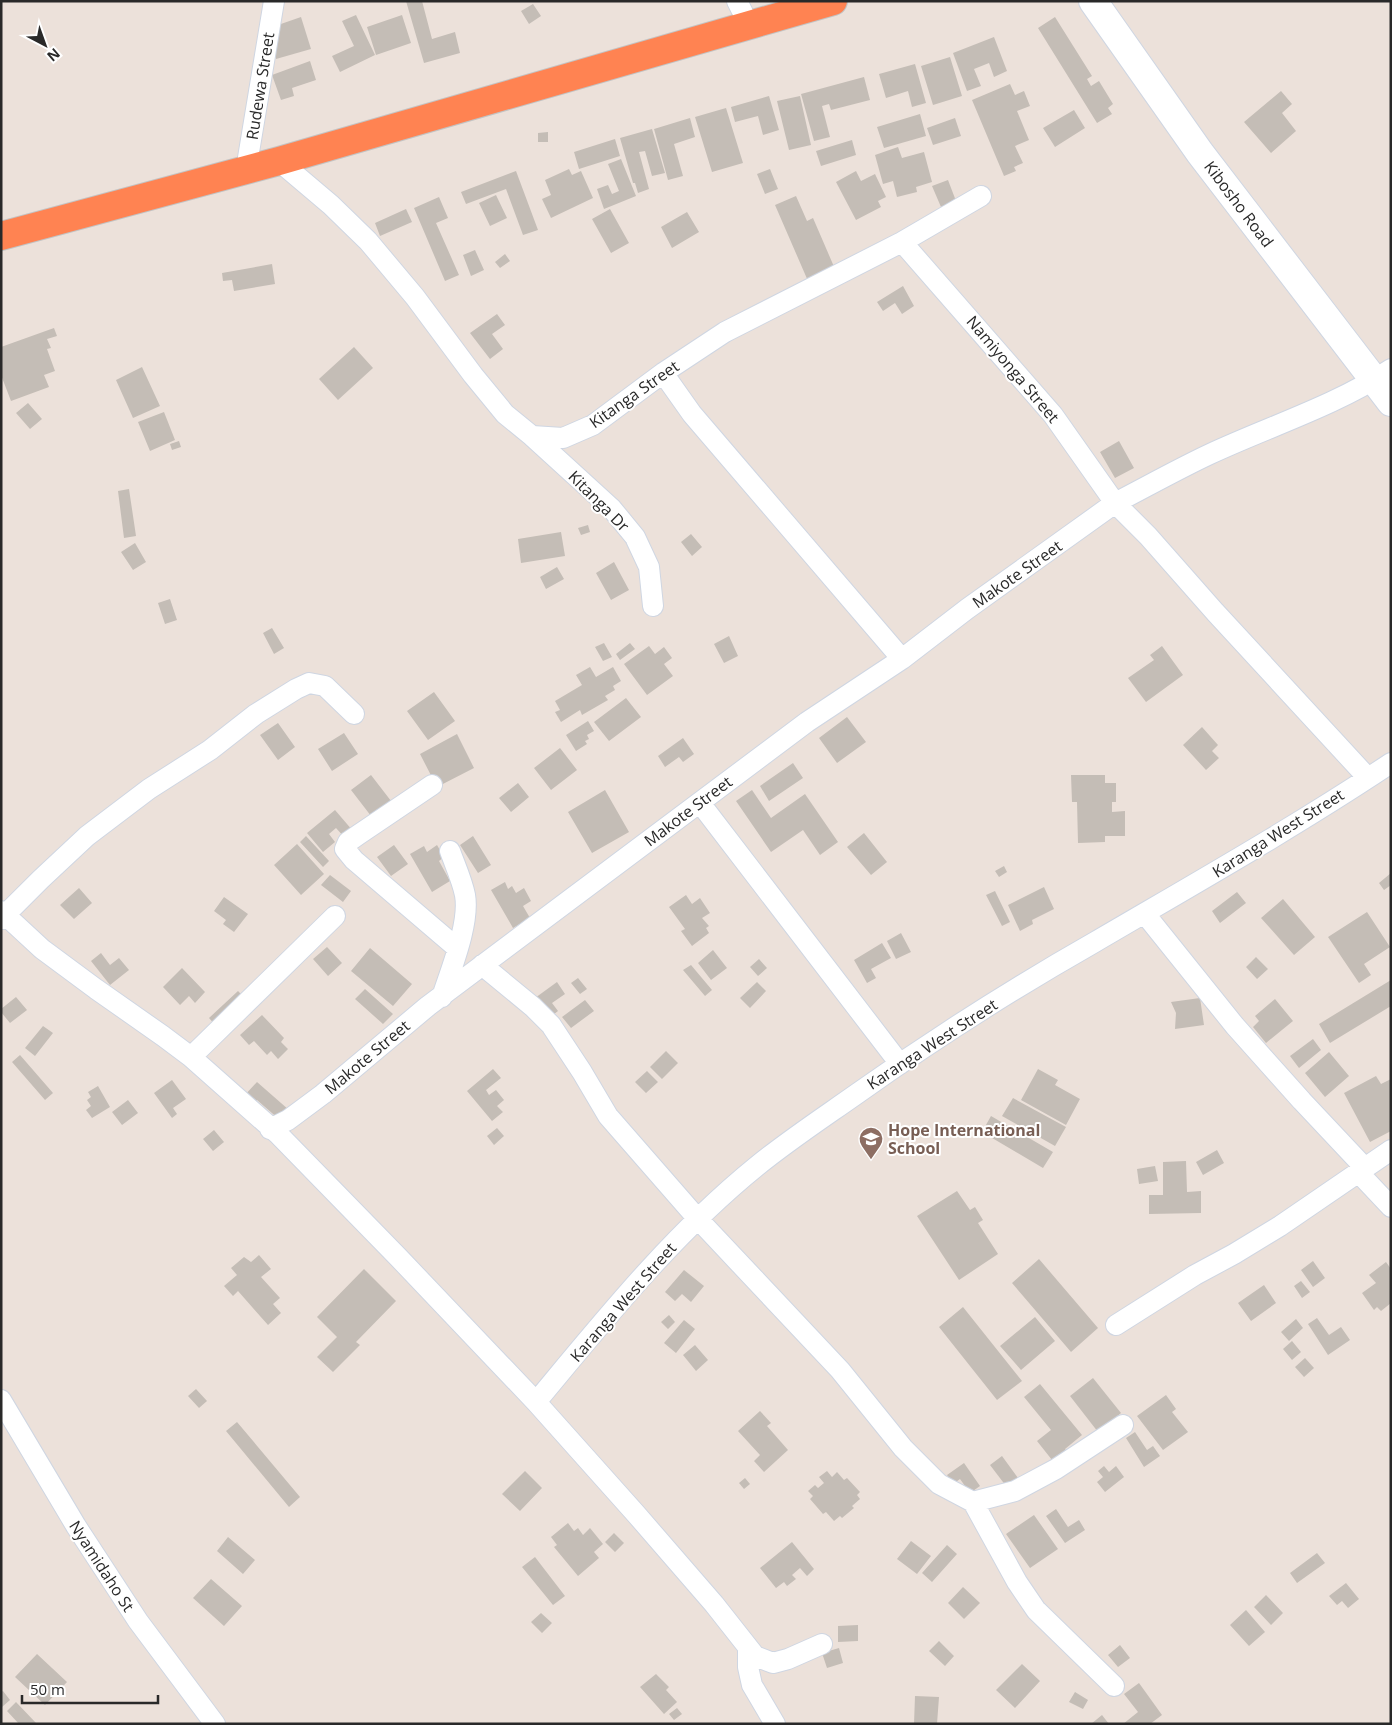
<svg xmlns="http://www.w3.org/2000/svg" width="1392" height="1725" viewBox="0 0 1392 1725" font-family="'Open Sans',sans-serif">
<style>
.building{fill:#c4bdb6}
.lines{fill:none;stroke-linecap:round;stroke-linejoin:round}
.street-casing{stroke:#cfd6e2;stroke-width:22}
.secondary-casing{stroke:#cfd6e2;stroke-width:30}
.highway-casing{stroke:#c3c3c3;stroke-width:30}
.street{stroke:#fff;stroke-width:20}
.secondary{stroke:#fff;stroke-width:28}
.highway{stroke:#ff8352;stroke-width:28}
.labels{text-anchor:middle;stroke-width:4;stroke-linejoin:round;paint-order:stroke}
.street-label{font-size:16px;fill:#292929;stroke:#fff}
.education-label{font-size:16px;font-weight:bold;fill:#785e54;stroke:#fff;text-anchor:start}
</style>
<rect width="100%" height="100%" fill="#ece1da"/>
<!-- building -->
<path class="building" d="M406,1H422L432,39L455,32L460,53L424,63Z
M533,4L541,16L529,24L521,11Z
M356,15L375,55L340,72L332,56L354,46L342,21Z
M402,15L411,43L376,55L367,27Z
M301,17L311,49L276,59L274,50L278,25Z
M1055,17L1092,76L1087,79L1091,86L1099,81L1113,104L1108,108L1112,114L1097,123L1038,28Z
M994,37L1007,71L994,77L989,63L974,69L981,86L967,91L953,53Z
M950,57L962,96L933,105L921,66Z
M310,61L316,80L292,88L294,96L281,100L272,75Z
M915,64L926,103L912,107L908,91L886,98L879,74Z
M864,77L870,100L831,110L829,104L822,106L830,137L814,141L801,94Z
M1010,84L1015,95L1024,91L1030,106L1017,111L1029,140L1015,146L1023,163L1014,167L1016,171L1004,176L972,100Z
M1281,91L1292,104L1282,113L1296,131L1271,153L1244,122Z
M769,96L779,130L763,135L758,116L735,122L731,107Z
M800,96L811,145L789,150L777,101Z
M726,108L743,163L712,172L695,117Z
M1074,110L1085,128L1055,147L1043,128Z
M920,114L926,136L884,148L877,127Z
M690,118L695,137L674,144L683,176L668,180L654,129Z
M955,118L961,136L933,145L927,128Z
M652,129L665,173L652,176L645,151L639,152L649,189L638,193L635,183H633L620,138Z
M548,132V142H538V133Z
M615,139L620,156L579,169L574,152Z
M852,140L856,155L821,166L816,151Z
M898,147L902,158L924,152L932,182L916,187L917,192L897,197L893,181L883,184L875,155Z
M621,159L636,196L604,209L597,189L608,185L612,194L619,191L608,164Z
M569,169L572,175L581,171L593,198L551,218L542,199L551,195L545,180Z
M770,169L778,189L765,194L757,174Z
M516,171L538,230L523,235L506,189L466,204L461,192Z
M856,171L861,181L875,174L886,197L878,201L881,207L856,220L836,182Z
M948,180L956,201L941,207L932,186Z
M496,195L507,218L490,226L479,203Z
M796,196L807,221L813,218L835,269L808,281L775,205Z
M439,197L448,218L436,223L459,275L445,281L414,208Z
M406,209L412,222L380,236L375,223Z
M610,209L629,243L611,253L592,219Z
M687,212L699,232L672,248L661,227Z
M475,250L484,270L471,276L463,255Z
M505,254L510,261L500,268L495,262Z
M272,264L275,284L234,291L232,280L223,281L222,273Z
M903,286L914,306L902,314L895,303L883,311L877,302Z
M497,314L505,325L492,334L503,349L490,359L470,333Z
M54,328L57,336L47,339L51,348L47,349L55,371L44,375L49,387L11,401L1,375V347Z
M354,347L373,368L338,400L319,379Z
M142,367L160,406L133,418L116,380Z
M28,403L42,419L30,429L16,413Z
M164,412L175,440L150,451L138,422Z
M179,441L181,447L172,450L170,444Z
M1119,441L1134,468L1115,478L1100,452Z
M129,489L136,536L124,538L118,491Z
M588,525L590,532L581,535L578,528Z
M561,532L565,556L521,563L518,539Z
M691,534L702,547L692,556L681,542Z
M135,543L146,562L133,570L121,552Z
M614,562L629,590L611,600L596,573Z
M557,567L564,579L546,589L540,577Z
M170,599L177,620L165,624L158,603Z
M272,628L284,648L274,654L263,633Z
M729,636L738,656L724,663L714,644Z
M604,643L612,657L603,661L595,647Z
M630,643L635,649L620,660L616,654Z
M649,646L655,654L664,647L672,658L664,664L673,676L647,695L624,664Z
M1162,646L1183,675L1146,702L1128,678L1154,660L1150,655Z
M590,667L596,677L613,667L621,681L613,686L615,690L605,696L608,700L582,715L580,710L561,722L555,712L560,710L555,701L582,685L576,675Z
M434,692L455,721L428,740L407,711Z
M626,698L641,717L609,741L594,722Z
M847,717L866,742L837,763L819,738Z
M588,721L594,731L587,735L589,739L585,741L587,744L576,751L566,735Z
M278,723L295,747L278,760L260,735Z
M1202,727L1218,745L1212,751L1219,758L1206,770L1183,745Z
M344,733L358,754L332,771L318,749Z
M457,734L474,768L437,787L420,754Z
M683,738L694,754L683,762L679,757L665,767L658,756Z
M560,748L577,770L551,790L534,768Z
M793,763L803,778L769,801L760,786Z
M371,775L398,810L378,825L351,790Z
M1071,775H1105V783H1116V802H1112V812L1125,811V836H1105V842L1078,843L1077,802H1072Z
M518,783L529,797L511,812L499,798Z
M605,790L629,832L592,853L568,812Z
M752,790L771,818L805,794L838,842L820,855L803,830L771,852L736,801Z
M335,810L353,831L345,838L336,828L329,834L335,842L323,852L307,833Z
M864,833L887,862L871,875L847,847Z
M306,836L329,861L323,867L300,842Z
M473,836L491,865L478,873L460,845Z
M297,844L324,874L301,895L274,865Z
M394,845L408,864L391,876L377,857Z
M437,845L444,857L439,861L450,881L432,892L410,854L424,846L427,852Z
M1004,866L1007,872L999,877L995,871Z
M1391,873V885L1384,890L1379,883Z
M330,875L351,891L343,902L321,885Z
M505,882L508,889L512,886L516,893L524,888L531,901L523,906L530,918L513,928L491,890Z
M1044,887L1054,909L1032,920L1033,924L1020,931L1008,905Z
M79,888L92,903L74,919L60,905Z
M995,891L1010,922L1002,926L986,895Z
M1237,892L1246,903L1220,923L1212,911Z
M686,895L692,904L700,898L710,913L702,918L709,926L706,928L709,933L692,946L681,931L685,929L669,907Z
M224,897L248,914L234,932L223,924L226,920L214,911Z
M1283,899L1315,937L1294,955L1261,918Z
M1367,912L1390,947L1364,964L1371,975L1359,983L1328,937Z
M901,933L911,952L896,959L887,941Z
M882,943L891,958L871,969L876,978L867,983L854,960Z
M327,947L342,963L328,976L313,959Z
M370,948L412,984L393,1006L351,971Z
M713,950L727,968L711,980L698,963Z
M101,953L110,965L119,958L129,970L110,985L91,961Z
M1256,957L1268,969L1257,979L1246,967Z
M759,959L767,968L758,976L750,967Z
M691,965L712,990L705,996L683,970Z
M182,968L205,992L195,1003L189,996L180,1005L163,987Z
M578,978L587,989L580,994L571,983Z
M1391,980V1006L1330,1043L1319,1024Z
M557,982L565,994L552,1003L558,1011L549,1018L535,998Z
M757,982L766,991L750,1008L740,998Z
M365,989L393,1014L383,1024L355,999Z
M238,991L248,1001L218,1028L209,1018Z
M16,997L27,1010L10,1023L1,1012V1009Z
M1200,998L1204,1025L1175,1029L1176,1013L1171,1002Z
M1275,999L1293,1021L1266,1043L1253,1027L1259,1021L1255,1016Z
M585,1000L594,1011L571,1028L562,1017Z
M262,1015L284,1038L281,1042L288,1049L278,1059L271,1051L267,1055L254,1041L249,1045L240,1035Z
M43,1026L53,1033L35,1056L25,1048Z
M1313,1039L1321,1050L1299,1068L1290,1056Z
M666,1051L678,1063L662,1079L650,1067Z
M1329,1052L1349,1076L1325,1097L1305,1073Z
M20,1055L53,1093L45,1100L12,1062Z
M493,1069L501,1078L486,1090L489,1095L496,1090L504,1100L497,1106L503,1112L492,1121L467,1091Z
M1038,1069L1058,1080L1055,1085L1080,1099L1066,1125L1021,1100Z
M647,1071L658,1082L646,1093L635,1082Z
M1376,1076L1381,1084L1391,1079V1131L1370,1142L1344,1093Z
M172,1080L186,1099L173,1108L177,1114L172,1118L154,1093Z
M257,1082L289,1110L280,1120L257,1100L252,1106L243,1097Z
M98,1086L110,1107L92,1118L86,1110L91,1106L87,1100L91,1097L88,1092Z
M1013,1098L1066,1127L1055,1146L1002,1116Z
M128,1100L138,1113L122,1125L112,1112Z
M991,1116L1053,1152L1043,1168L982,1132Z
M497,1128L504,1136L494,1145L487,1136Z
M214,1130L224,1142L213,1151L203,1139Z
M1217,1150L1224,1163L1203,1175L1196,1162Z
M1186,1161L1187,1192L1201,1191V1213L1149,1214V1195H1163V1162Z
M1155,1166L1158,1181L1139,1184L1137,1169Z
M957,1191L970,1210L975,1207L983,1220L978,1223L998,1254L959,1280L917,1216Z
M259,1255L271,1269L261,1277L280,1298L273,1304L281,1313L268,1325L238,1291L233,1296L224,1286L237,1275L231,1268L244,1257L251,1262Z
M1039,1259L1098,1328L1071,1352L1012,1283Z
M1313,1261L1325,1278L1313,1287L1301,1270Z
M1386,1262L1391,1269V1303L1381,1311L1377,1307L1374,1310L1362,1293L1376,1283L1369,1275Z
M364,1269L396,1301L356,1342L360,1345L333,1372L317,1357L337,1337L317,1317Z
M684,1270L704,1286L691,1302L682,1294L675,1301L665,1292Z
M1301,1281L1310,1292L1302,1298L1294,1286Z
M1264,1285L1276,1303L1251,1321L1238,1303Z
M963,1307L1022,1381L997,1400L939,1327Z
M669,1315L675,1322L668,1329L661,1322Z
M1035,1317L1055,1341L1021,1370L1000,1346Z
M1317,1318L1329,1335L1341,1327L1350,1340L1328,1355L1308,1324Z
M1296,1319L1303,1328L1289,1341L1281,1332Z
M684,1320L695,1329L676,1353L664,1343Z
M1292,1341L1301,1352L1292,1360L1283,1349Z
M695,1345L708,1360L696,1371L683,1355Z
M1305,1358L1314,1368L1304,1377L1295,1367Z
M1093,1378L1121,1413L1098,1432L1070,1396Z
M1040,1384L1082,1435L1065,1449L1069,1455L1056,1465L1037,1441L1051,1430L1024,1397Z
M196,1389L207,1401L199,1408L188,1396Z
M1166,1395L1176,1409L1172,1412L1188,1432L1163,1450L1137,1416Z
M760,1411L771,1423L767,1426L788,1450L764,1472L754,1461L760,1455L738,1431Z
M237,1422L300,1497L289,1507L226,1431Z
M1135,1432L1147,1450L1153,1446L1160,1456L1144,1467L1126,1438Z
M1002,1456L1018,1478L1006,1486L990,1465Z
M964,1463L980,1486L970,1493L960,1479L953,1484L947,1475Z
M1104,1466L1109,1472L1116,1466L1124,1477L1105,1492L1097,1482L1103,1477L1098,1471Z
M525,1471L542,1488L520,1511L502,1494Z
M827,1471L832,1477L837,1472L844,1480L847,1478L860,1492L857,1495L860,1499L852,1506L854,1508L842,1518L840,1516L834,1521L826,1512L823,1514L810,1499L813,1496L808,1491L815,1485L818,1488L824,1483L819,1477Z
M745,1478L750,1484L744,1489L739,1483Z
M1056,1509L1068,1527L1079,1520L1085,1530L1065,1543L1046,1516Z
M1034,1515L1058,1549L1030,1568L1006,1534Z
M568,1523L574,1531L578,1528L583,1535L590,1528L603,1544L594,1552L599,1558L578,1576L554,1547L557,1545L551,1537Z
M614,1533L624,1543L615,1552L605,1542Z
M228,1537L255,1560L243,1574L217,1551Z
M911,1541L931,1556L917,1574L897,1559Z
M792,1542L814,1569L807,1576L800,1568L792,1575L796,1579L787,1586L784,1582L776,1588L760,1568Z
M947,1545L957,1554L932,1582L922,1573Z
M1317,1553L1325,1563L1297,1583L1290,1573Z
M535,1557L565,1596L553,1605L522,1567Z
M211,1579L242,1606L224,1626L193,1598Z
M1346,1583L1359,1599L1348,1608L1342,1601L1337,1605L1329,1596Z
M963,1587L980,1603L964,1619L948,1603Z
M1266,1595L1283,1613L1271,1625L1254,1607Z
M1246,1610L1265,1632L1249,1646L1230,1625Z
M541,1613L552,1623L542,1633L531,1622Z
M858,1625V1641L838,1642V1626Z
M939,1641L954,1656L945,1666L929,1651Z
M1120,1645L1130,1658L1118,1667L1108,1655Z
M839,1648L843,1663L827,1668L822,1653Z
M37,1654L67,1682L45,1705L15,1677Z
M1022,1664L1040,1681L1015,1708L996,1690Z
M656,1674L669,1687L666,1690L677,1702L664,1714L640,1687Z
M1139,1683L1162,1715L1150,1724H1123L1138,1712L1124,1694Z
M3,1691L10,1700L2,1707L1,1692Z
M1075,1692L1088,1700L1083,1709L1069,1702Z
M915,1696L939,1697L937,1724H914Z
M16,1702L36,1723L34,1724H19L7,1711Z
M677,1708L682,1714L674,1720L669,1714Z
M1102,1715L1109,1724H1091Z"/>
<g class="lines">
<defs>
<path id="street" d="M737,1L749,25
M279,161L331,205L368,241L415,297L473,375L505,414L532,436L563,438L593,425L663,373L725,332L902,242L981,196
M246,170L274,1
M902,242L1053,415L1115,503C1146,487 1178,469 1210,454C1270,426 1335,406 1391,369
M663,373L692,414L902,659
M532,436L612,509L635,537L649,567L653,606
M432,785L358,835L348,842L345,849L354,860L457,948
M700,803L900,1064
M1,911L42,949L96,989L163,1036L191,1057L278,1134L398,1257L536,1402L636,1514L714,1604L755,1656L773,1663L788,1659L822,1644
M1145,914L1235,1026L1302,1101L1365,1168
M1,919L41,879L87,836L149,789L210,750L256,714L296,689L309,683L325,686L354,714
M482,965L533,1007L551,1025L582,1072L608,1116L697,1218L840,1370L903,1448L939,1484L973,1502L1015,1491L1056,1469L1123,1425
M442,997C451,969 470,923 465,895C462,880 455,865 450,851
M191,1057L335,916
M270,1129L288,1120L323,1094L428,1006L807,722L902,659L967,609L1115,503L1148,536L1215,612L1368,778
M1358,1172L1391,1207
M1116,1325L1195,1275L1234,1254L1280,1226L1391,1150
M1,1400L76,1526L138,1621L215,1724
M536,1402C605,1319 673,1234 757,1166C789,1140 824,1117 858,1093C934,1039 1014,988 1095,942C1194,884 1295,827 1391,763
M973,1502L1017,1582L1036,1610L1114,1686
M748,1648V1667L752,1685L775,1724"/>
<path id="secondary" d="M1093,1L1200,153L1391,402"/>
<path id="highway" d="M1,236L279,161L833,1"/>
</defs>
<!-- street casing -->
<use href="#street" class="street-casing"/>
<!-- secondary casing -->
<use href="#secondary" class="secondary-casing"/>
<!-- highway casing -->
<use href="#highway" class="highway-casing"/>
<!-- street -->
<use href="#street" class="street"/>
<!-- secondary -->
<use href="#secondary" class="secondary"/>
<!-- highway -->
<use href="#highway" class="highway"/>
</g>
<!-- icons -->
<defs>
<symbol id="school-pin" viewBox="-11 -11 22 30"><path d="M0 17L-7.5 6A9.5 9.5 0 1 1 7.5 6Z" fill="#8d6e63" stroke="#fff"/><path d="M0-5L7-2L0 1L-7-2ZM-4 1L0 2.5L4 1V4Q0 6-4 4Z" fill="#fff"/></symbol>
</defs>
<g fill-rule="evenodd">
<use href="#school-pin" x="857" y="1125" width="28" height="38"/>
</g>
<g class="labels">
<!-- street labels -->
<g class="street-label">
<text transform="translate(260 86) rotate(-81)" y="6">Rudewa Street</text>
<text transform="translate(1239 204) rotate(53)" y="6">Kibosho Road</text>
<text transform="translate(1013 369) rotate(50)" y="6">Namiyonga Street</text>
<text transform="translate(634 394) rotate(-35)" y="6">Kitanga Street</text>
<text transform="translate(599 501) rotate(45)" y="6">Kitanga Dr</text>
<text transform="translate(1017 574) rotate(-35)" y="6">Makote Street</text>
<text transform="translate(688 811) rotate(-37)" y="6">Makote Street</text>
<text transform="translate(1278 833) rotate(-32)" y="6">Karanga West Street</text>
<text transform="translate(932 1044) rotate(-33)" y="6">Karanga West Street</text>
<text transform="translate(367 1057) rotate(-40)" y="6">Makote Street</text>
<text transform="translate(623 1302) rotate(-49)" y="6">Karanga West Street</text>
<text transform="translate(102 1566) rotate(57)" y="6">Nyamidaho St</text>
</g>
<!-- education labels -->
<g class="education-label">
<text x="888" y="1136">Hope International<tspan x="888" dy="18">School</tspan></text>
</g>
</g>
<!-- border -->
<rect width="1392" height="1725" fill="none" stroke="#292929" stroke-width="5"/>
<!-- north arrow -->
<g transform="translate(45 45) rotate(139)" stroke="#ffffff" stroke-width="4" paint-order="stroke">
<path d="M0-4L9 19L0 12L-9 19Z" fill="#292929"/>
<text y="-8" font-size="14" font-weight="bold" text-anchor="middle" fill="#292929">N</text>
</g>
<!-- scale -->
<path d="M22 1695v8h136v-8" fill="none" stroke="#292929" stroke-width="2.5"/>
<text x="30" y="1695" font-size="15" fill="#292929" stroke="#ffffff" stroke-width="4" paint-order="stroke">50 m</text>
</svg>
